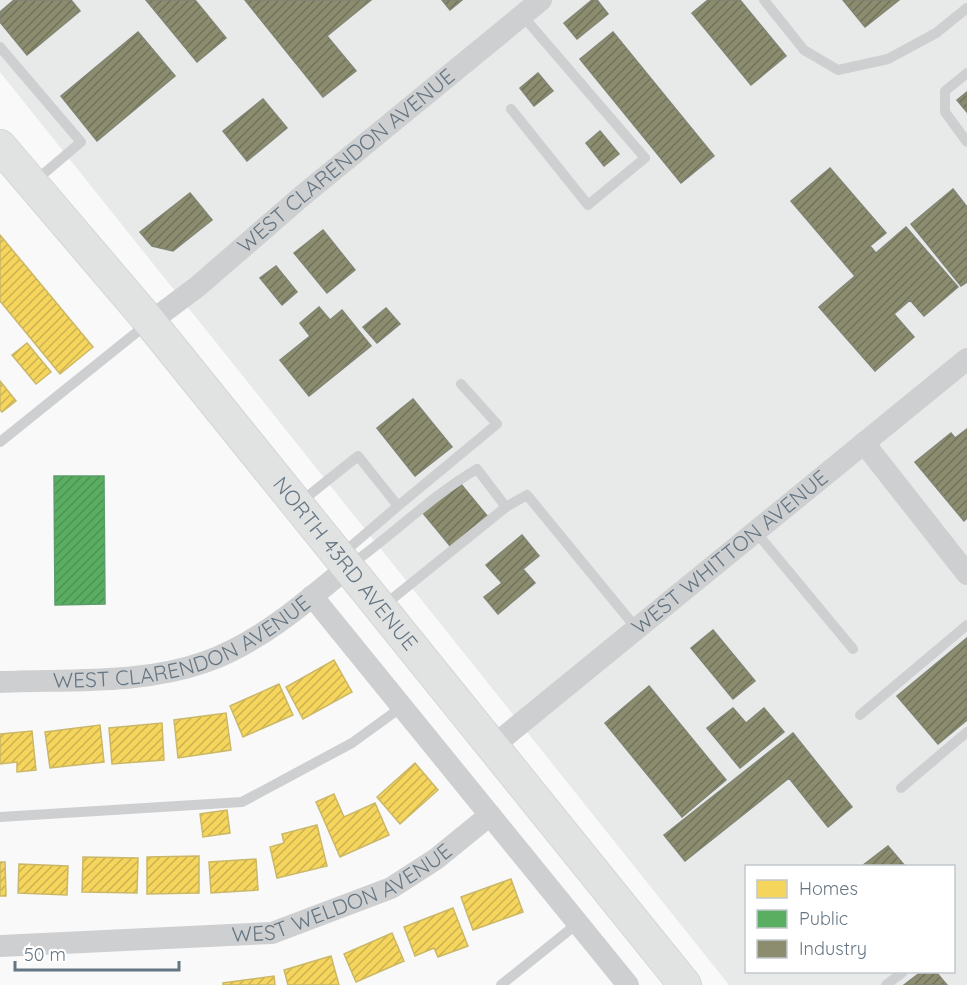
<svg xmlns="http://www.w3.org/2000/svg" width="967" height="985" viewBox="0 0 967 985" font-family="Quicksand,sans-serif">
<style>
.built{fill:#e8e9e9;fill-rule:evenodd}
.homes{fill:url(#homes-hatch);stroke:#cab868;stroke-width:1.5}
.public{fill:url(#public-hatch);stroke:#5d9d6b;stroke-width:1.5}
.industry{fill:url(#industry-hatch);stroke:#808574;stroke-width:1.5}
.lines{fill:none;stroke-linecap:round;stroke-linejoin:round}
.secondary-casing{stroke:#d5d6d7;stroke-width:34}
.service{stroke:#cecfd0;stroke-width:10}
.minor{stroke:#cecfd0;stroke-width:22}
.secondary{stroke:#e1e2e2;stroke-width:32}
.labels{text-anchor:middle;stroke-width:6;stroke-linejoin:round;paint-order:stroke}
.street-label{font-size:21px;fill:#657683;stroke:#fff}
</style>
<defs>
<pattern id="homes-hatch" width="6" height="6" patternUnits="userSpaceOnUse" patternTransform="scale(1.5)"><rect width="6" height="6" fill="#f6d55c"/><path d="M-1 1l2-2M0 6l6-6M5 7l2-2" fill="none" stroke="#cbb151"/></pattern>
<pattern id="public-hatch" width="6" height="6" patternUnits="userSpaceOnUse" patternTransform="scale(1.5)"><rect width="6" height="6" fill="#5aae61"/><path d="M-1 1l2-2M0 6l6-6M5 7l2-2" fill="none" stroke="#4e9255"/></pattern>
<pattern id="industry-hatch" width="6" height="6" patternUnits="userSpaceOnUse" patternTransform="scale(1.5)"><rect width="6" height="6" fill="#8c8c6e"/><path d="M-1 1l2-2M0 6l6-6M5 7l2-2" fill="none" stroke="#70725c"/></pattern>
</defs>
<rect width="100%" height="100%" fill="#f9f9f9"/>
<!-- built -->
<path class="built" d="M0,0H967V985H729L0,72ZM746,866H954V972H746Z"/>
<!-- homes -->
<path class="homes" d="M0,235L93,347L60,374L0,301Z
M27,343L51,372L36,384L12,355Z
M0,381L16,401L2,412L0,410Z
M334,660L352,692L303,719L286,687Z
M279,684L293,715L243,737L230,706Z
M226,713L231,750L178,758L174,720Z
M162,723L164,760L112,764L109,728Z
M100,725L104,762L50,768L45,732Z
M32,731L36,770L17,772V762L0,764V734Z
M415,763L438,790L400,824L377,797Z
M334,794L344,817L375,803L389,835L340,857L316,802Z
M227,810L230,833L203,837L200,814Z
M317,825L327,866L277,878L270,847L284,843L282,834Z
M199,856V893L147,894V857Z
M83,857L138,858L137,893L82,892Z
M256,859L258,890L211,893L209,862Z
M0,862H5L6,896H0Z
M19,864L68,866L67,895L18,893Z
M511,879L523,912L473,930L461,897Z
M453,908L468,946L438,957L434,948L415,956L404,927Z
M392,933L404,961L356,982L344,954Z
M331,956L339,985H288L284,970Z
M274,976L275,985H223V983Z"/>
<!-- public -->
<path class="public" d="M54,476H104L105,604L55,605Z"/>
<!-- industry -->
<path class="industry" d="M14,0H71L80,11L27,55L0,22V12Z
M146,0H195L226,38L197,62Z
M245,0H371L327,36L356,71L323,97Z
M442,0H462L450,10Z
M592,0H597L608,14L577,39L564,23Z
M708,0H740L786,56L751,85L692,13Z
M843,0H899L865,27Z
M138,32L175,76L97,141L61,96Z
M613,32L714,156L681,183L580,59Z
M538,73L553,91L534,106L520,88Z
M967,92V112L957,100Z
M263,99L287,128L247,161L223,131Z
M600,131L619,154L604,166L586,143Z
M830,168L886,233L870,246L876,253L906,227L958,287L924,316L910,300L894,314L914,337L875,371L819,307L855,276L791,201Z
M953,189L967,207V282L961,286L911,224Z
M190,193L212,220L173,251L152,246L140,232Z
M323,230L355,270L327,293L294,253Z
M276,266L297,292L282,305L260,278Z
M319,307L330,320L342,310L371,346L309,396L280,360L310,336L300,323Z
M386,308L400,324L377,343L363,327Z
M413,399L452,447L415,476L377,428Z
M967,429V518L964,521L915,462L951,433L955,438Z
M460,483L488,517L451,547L423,513Z
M522,535L539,556L523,569L535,583L498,614L484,597L502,583L486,565Z
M713,630L755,681L733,699L691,648Z
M967,638V720L938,744L897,696Z
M649,686L726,780L682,817L605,723Z
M733,708L746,723L764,708L784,732L740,768L707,728Z
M793,733L852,807L828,827L789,778L685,861L664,835Z
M888,846L905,866H862Z
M921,972H936L947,985H904Z"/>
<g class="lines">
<defs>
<g id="secondary">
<path id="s5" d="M0,146L150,322L685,985"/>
</g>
</defs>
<!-- secondary casing -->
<use href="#secondary" class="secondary-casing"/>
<!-- service -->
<path class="service" d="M764,0L804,50L838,70L888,59L936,33L967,8
M0,47L81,142L35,181
M967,73L945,91V112L967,142
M511,109L588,205L645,158L522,15
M0,442L147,324
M298,504L358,456L398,506L342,554
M398,506L497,424L461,384
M506,507L527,495L637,629
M756,532L853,649
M349,566C393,535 431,496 477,469L506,507L382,607
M860,715L967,625
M901,788L967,732
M0,817L242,802L352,743L403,706
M501,985L578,923
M886,985L903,972"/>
<!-- minor -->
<g class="minor">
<path id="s1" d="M150,322L197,287L302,196L541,0"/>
<path d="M864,443L967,574"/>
<path d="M312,596L628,985"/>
<path id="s2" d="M0,682C67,679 140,685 205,662C259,643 306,602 349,566"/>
<path id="s3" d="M493,746L967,359"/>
<path id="s4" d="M0,946L272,933L391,888L436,859L490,815"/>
</g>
<!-- secondary -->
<use href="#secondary" class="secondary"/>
</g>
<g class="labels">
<!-- street labels -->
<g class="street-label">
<text dy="7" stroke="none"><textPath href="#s1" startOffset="254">WEST CLARENDON AVENUE</textPath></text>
<text dy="7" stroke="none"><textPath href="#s3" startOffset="306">WEST WHITTON AVENUE</textPath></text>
<text dy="7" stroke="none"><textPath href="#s5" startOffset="542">NORTH 43RD AVENUE</textPath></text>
<text dy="7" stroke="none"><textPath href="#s2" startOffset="190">WEST CLARENDON AVENUE</textPath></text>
<text dy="7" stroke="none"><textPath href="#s4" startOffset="351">WEST WELDON AVENUE</textPath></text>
</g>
</g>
<!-- legend -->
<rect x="745" y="865" width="210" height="108" fill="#ffffff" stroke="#c1c8cd" stroke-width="1.5"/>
<rect x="757" y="880" width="30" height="18" fill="#f6d55c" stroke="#c1c8cd" stroke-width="1.5"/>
<text x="799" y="895" font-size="18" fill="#657683">Homes</text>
<rect x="757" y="910" width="30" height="18" fill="#5aae61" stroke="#c1c8cd" stroke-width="1.5"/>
<text x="799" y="925" font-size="18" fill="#657683">Public</text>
<rect x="757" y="940" width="30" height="18" fill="#8c8c6e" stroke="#c1c8cd" stroke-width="1.5"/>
<text x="799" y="955" font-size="18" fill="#657683">Industry</text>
<!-- scale -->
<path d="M15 961v9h164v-9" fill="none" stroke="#657683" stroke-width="3"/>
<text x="24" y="961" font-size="18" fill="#657683" stroke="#ffffff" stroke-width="4.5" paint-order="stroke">50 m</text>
</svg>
